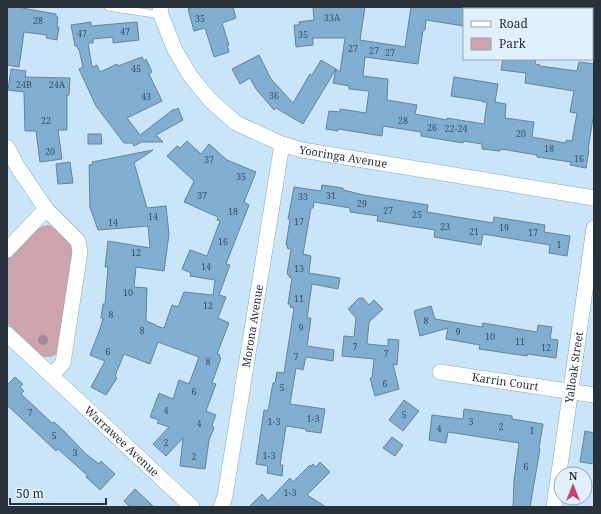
<svg xmlns="http://www.w3.org/2000/svg" width="601" height="514" viewBox="0 0 601 514" font-family="'Noto Serif',serif">
<style>
.green{fill:#cda4ab}
.building{fill:#7faed1;stroke:#698295}
.lines{fill:none;stroke-linecap:round;stroke-linejoin:round}
.service-casing{stroke:#8ba5b9;stroke-width:8}
.minor-casing{stroke:#8ba5b9;stroke-width:16}
.service{stroke:#fff;stroke-width:7}
.minor{stroke:#fff;stroke-width:15}
.tree{fill:#a3889b}
.labels{text-anchor:middle;stroke-width:3;stroke-linejoin:round;paint-order:stroke}
.number-label{font-size:9px;fill:#3e5160}
.street-label{font-size:11px;fill:#28323b;stroke:#e0f0fd}
</style>
<rect width="100%" height="100%" fill="#c9e5fa"/>
<!-- green -->
<path class="green" d="M48,225C61,229 72,241 74,254L59,351L55,355L51,357H42L7,323V259C18,247 31,227 48,225Z"/>
<!-- building -->
<path class="building" d="M7,7H22V8L56,14V17H58L57,27H59L57,40L46,38L47,35L24,32L19,67L7,65Z
M194,7H233L236,18L222,23L229,45H227L229,52L214,57L205,28L194,31L188,9Z
M316,7H365L360,40L405,47L411,7H464V26L426,20L425,30H423L418,64L365,57L363,76L388,79L387,100L417,105L415,114L447,120V118L484,124L487,102H482L483,101L451,96L454,77L498,84L495,102L506,104L505,118L534,122L532,137L566,143V140L572,141L577,113L570,112L574,91L525,83L526,73L501,70L503,59H536L535,64L540,65V66L577,71L579,62L594,64V112L588,150H589L586,168L570,165L571,162L537,157V155L501,149L500,151L482,149V144L463,141V143L421,136V132L383,126L382,136L338,129V131L326,129L329,111L340,112V109L366,113L369,91L349,89V86L333,83L336,69L340,72L345,38H313V45L296,47L294,25H299V22L314,20L313,8Z
M91,22V26L137,22L139,40L113,43V37L93,39V43H88L92,67L97,65L100,72L117,64L118,66L142,57L144,61L146,59L152,72L149,74L162,101L127,118L140,135L174,109L175,110L178,108L183,120L156,135L163,142H142L134,146L132,143H124L96,106L79,69L83,67L79,49H78L77,46H75L71,25Z
M259,55L271,79L293,103L310,74L312,75L321,60L336,69L303,124L276,108L274,110L256,89L250,78L240,84L232,69Z
M11,69L26,71L25,77L70,78L69,95H67V130H58L62,159L40,162L36,131H25L24,92L8,90Z
M88,134H101L102,144H88Z
M187,141L201,154L209,144L227,160L256,172L244,202L249,205L226,264L230,265L219,295L226,297L218,318L229,323L217,354L220,355L219,357L221,358L212,383L216,384L206,411L216,415L212,425L213,426V428H214L209,440L205,469L180,466L183,438L166,456L153,444L169,427L157,423L159,420L150,417L159,393L173,399L179,380L189,384L199,357L158,342L150,364L124,354L115,376L117,378L106,395L91,387L105,361L90,355L100,329L103,318H101L103,304H105L108,267H105L108,241L150,248L148,226L98,230L90,207L89,165L93,164L92,162L153,150L134,163L147,208L166,206L169,234L164,271L136,267L134,287L147,288L146,321L156,325V326L164,328L172,305L178,307L184,292L213,295L215,280L190,276L191,273L182,269L190,250L207,256L220,221L217,220L218,217L184,202L194,181L167,156L177,146L180,148Z
M70,162L73,183L58,184L56,164Z
M322,185L343,188V190L364,195L428,205L427,212L493,223L494,217L545,225L544,232L570,236L567,256L549,253L550,245L483,234L481,245L434,237L435,230L377,221L378,216L350,212V208L314,202L313,208H311L303,254L311,256L309,273L340,278L338,289L312,284L307,318H311L307,346L334,350L333,361L306,357L303,370L296,368L290,404L325,409L321,433L306,431V429L286,426L280,465H283L282,476L267,473L268,466L256,464L264,410L268,411L273,383H275L277,372L284,373L294,308L290,307V304H288L292,278L289,277V275L287,274L291,249L287,248L288,245H286L290,219H288L294,187L321,191Z
M359,298H363L369,305L374,300L383,309L369,322L367,344L388,346V339L399,340L397,365L393,364L399,389L375,396L370,378H372L374,359L342,356L344,336L354,337L356,318L348,309Z
M431,306L435,319L482,327L483,323L537,332L538,325L552,327L550,339L558,340L556,358L527,354V356L479,349L480,345L446,339L448,328L420,336L414,311Z
M15,377L23,384L20,387L24,391L21,394L52,423L54,422L62,429L86,454L99,464L101,461L115,474L100,490L86,477L88,476L58,449L56,451L7,405V385Z
M404,400L419,411L403,431L389,420Z
M464,409L512,416V419L543,424L539,448L540,449L530,507H513L514,480L519,443L448,432L446,443L429,440L432,415L463,419Z
M585,431L594,433V464L580,462Z
M392,437L403,445L395,456L383,448Z
M320,462L330,472L307,495L326,507H249L262,494L268,501L290,478L293,482L310,465L311,467L313,464L316,467Z
M135,489L154,507H130L124,501Z"/>
<g class="lines">
<defs>
<path id="service" d="M108,7L161,15"/>
<g id="minor">
<path id="s1" d="M160,7L161,15L175,50L191,77L211,101L236,123L282,144L302,150L594,198"/>
<path d="M7,147L17,166L46,209"/>
<path d="M7,250L46,209L78,241L80,252L63,363L52,375"/>
<path id="s2" d="M7,334L192,507"/>
<path id="s3" d="M440,372L594,395"/>
<path id="s4" d="M221,507L225,496L282,144"/>
<path id="s5" d="M554,507L594,228"/>
</g>
</defs>
<!-- service casing -->
<use href="#service" class="service-casing"/>
<!-- minor casing -->
<use href="#minor" class="minor-casing"/>
<!-- service -->
<use href="#service" class="service"/>
<!-- minor -->
<use href="#minor" class="minor"/>
</g>
<!-- trees -->
<circle class="tree" cx="43" cy="340" r="5"/>
<g class="labels">
<!-- number labels -->
<g class="number-label">
<text x="332" y="21">33A</text>
<text x="200" y="22">35</text>
<text x="38" y="24">28</text>
<text x="125" y="35">47</text>
<text x="82" y="37">47</text>
<text x="303" y="38">35</text>
<text x="353" y="52">27</text>
<text x="374" y="54">27</text>
<text x="390" y="56">27</text>
<text x="136" y="72">45</text>
<text x="24" y="88">24B</text>
<text x="57" y="88">24A</text>
<text x="274" y="99">36</text>
<text x="146" y="100">43</text>
<text x="46" y="124">22</text>
<text x="403" y="124">28</text>
<text x="432" y="131">26</text>
<text x="456" y="132">22-24</text>
<text x="521" y="137">20</text>
<text x="549" y="152">18</text>
<text x="50" y="155">20</text>
<text x="579" y="162">16</text>
<text x="209" y="163">37</text>
<text x="241" y="180">35</text>
<text x="202" y="199">37</text>
<text x="331" y="199">31</text>
<text x="303" y="200">33</text>
<text x="362" y="207">29</text>
<text x="388" y="214">27</text>
<text x="233" y="215">18</text>
<text x="417" y="218">25</text>
<text x="153" y="220">14</text>
<text x="299" y="225">17</text>
<text x="113" y="226">14</text>
<text x="445" y="230">23</text>
<text x="504" y="231">19</text>
<text x="474" y="235">21</text>
<text x="533" y="236">17</text>
<text x="223" y="245">16</text>
<text x="559" y="248">1</text>
<text x="136" y="256">12</text>
<text x="206" y="270">14</text>
<text x="299" y="272">13</text>
<text x="128" y="296">10</text>
<text x="299" y="302">11</text>
<text x="208" y="309">12</text>
<text x="111" y="318">8</text>
<text x="426" y="324">8</text>
<text x="301" y="331">9</text>
<text x="142" y="334">8</text>
<text x="458" y="335">9</text>
<text x="490" y="340">10</text>
<text x="520" y="345">11</text>
<text x="355" y="350">7</text>
<text x="546" y="351">12</text>
<text x="108" y="355">6</text>
<text x="386" y="357">7</text>
<text x="296" y="360">7</text>
<text x="208" y="365">8</text>
<text x="385" y="387">6</text>
<text x="282" y="391">5</text>
<text x="194" y="395">6</text>
<text x="166" y="414">4</text>
<text x="30" y="416">7</text>
<text x="404" y="418">5</text>
<text x="313" y="422">1-3</text>
<text x="274" y="425">1-3</text>
<text x="471" y="425">3</text>
<text x="199" y="427">4</text>
<text x="501" y="430">2</text>
<text x="439" y="432">4</text>
<text x="532" y="434">1</text>
<text x="54" y="439">5</text>
<text x="166" y="446">2</text>
<text x="75" y="456">3</text>
<text x="269" y="459">1-3</text>
<text x="194" y="460">2</text>
<text x="526" y="470">6</text>
<text x="290" y="496">1-3</text>
</g>
<!-- street labels -->
<g class="street-label">
<text dy="4" stroke="none"><textPath href="#s1" startOffset="255">Yooringa Avenue</textPath></text>
<text dy="4" stroke="none"><textPath href="#s4" startOffset="184">Morona Avenue</textPath></text>
<text dy="4" stroke="none"><textPath href="#s5" startOffset="141">Yalloak Street</textPath></text>
<text dy="4" stroke="none"><textPath href="#s3" startOffset="66">Karrin Court</textPath></text>
<text dy="4" stroke="none"><textPath href="#s2" startOffset="157">Warrawee Avenue</textPath></text>
</g>
</g>
<!-- border -->
<rect width="601" height="514" fill="none" stroke="#28323b" stroke-width="16"/>
<!-- legend -->
<rect x="463" y="8" width="130" height="52" fill="#e0f0fd" stroke="#96a4af"/>
<rect x="471" y="21" width="20" height="6" fill="#ffffff" stroke="#96a4af"/>
<text x="499" y="28" font-size="12" fill="#28323b">Road</text>
<rect x="471" y="38" width="20" height="12" fill="#cda4ab" stroke="#96a4af"/>
<text x="499" y="48" font-size="12" fill="#28323b">Park</text>
<!-- north arrow -->
<g transform="translate(573 486)"><circle r="19" fill="#e0f0fd" stroke="#96a4af"/>
<path d="M0-3L7 15L0 10L-7 15Z" fill="#ce3f69"/>
<text y="-6" font-size="11" font-weight="bold" text-anchor="middle" fill="#28323b">N</text>
</g>
<!-- scale -->
<path d="M10 498v6h96v-6" fill="none" stroke="#28323b" stroke-width="2"/>
<text x="16" y="498" font-size="12" fill="#28323b" stroke="#e0f0fd" stroke-width="3" paint-order="stroke">50 m</text>
</svg>
